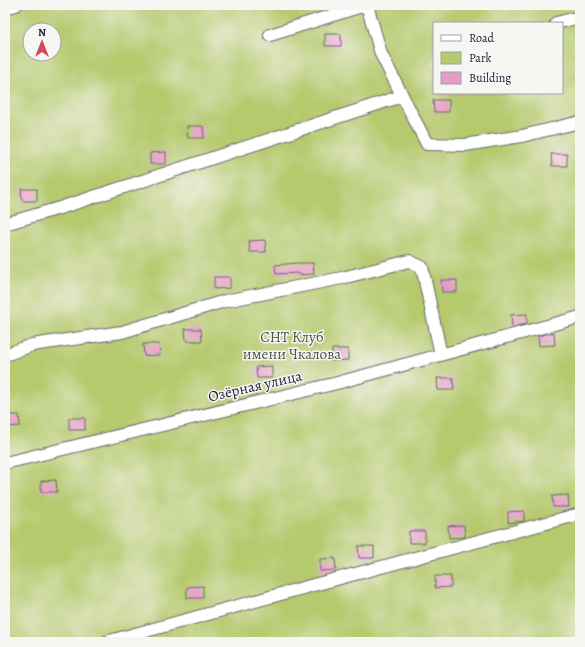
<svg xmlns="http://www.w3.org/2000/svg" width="585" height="647" viewBox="0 0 585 647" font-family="Alegreya,serif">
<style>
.green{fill:#b5c96d;stroke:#6c7654;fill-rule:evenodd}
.building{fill:#e59dc5}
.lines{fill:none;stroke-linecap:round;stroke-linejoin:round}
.minor-casing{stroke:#6c646b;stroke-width:14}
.minor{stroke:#fff;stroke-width:12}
.labels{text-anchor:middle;stroke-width:3;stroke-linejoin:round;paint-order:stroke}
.park-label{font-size:15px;fill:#4e544a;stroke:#f6f6f2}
.street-label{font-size:15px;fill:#22223b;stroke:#f6f6f2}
</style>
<rect width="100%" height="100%" fill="#f6f6f2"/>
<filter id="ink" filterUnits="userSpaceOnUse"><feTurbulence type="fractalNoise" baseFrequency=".025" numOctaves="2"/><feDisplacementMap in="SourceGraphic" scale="8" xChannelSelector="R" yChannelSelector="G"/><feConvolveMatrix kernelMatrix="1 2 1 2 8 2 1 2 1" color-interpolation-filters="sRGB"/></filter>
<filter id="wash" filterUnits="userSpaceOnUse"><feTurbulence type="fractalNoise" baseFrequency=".012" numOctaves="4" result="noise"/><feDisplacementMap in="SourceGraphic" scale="16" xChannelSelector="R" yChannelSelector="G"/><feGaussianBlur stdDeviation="0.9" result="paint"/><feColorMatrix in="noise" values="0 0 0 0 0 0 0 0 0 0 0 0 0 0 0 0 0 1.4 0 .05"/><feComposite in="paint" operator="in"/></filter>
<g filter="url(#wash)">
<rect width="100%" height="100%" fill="#f4e0c5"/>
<!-- green -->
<path class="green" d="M5,5H580V642H5ZM434,23H562V93H434ZM30,30H54V54H30Z"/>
<g id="blocks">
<!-- building -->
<path class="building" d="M325,34H341V46H325Z
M433,100H449V112H434Z
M187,126H203L204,138H188Z
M166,152V164H150V153Z
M551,154H567V166H552Z
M21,189H37V201H22Z
M265,240L266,252H250L249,241Z
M297,263H313L314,274L298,275V273L276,274L275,265Z
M214,277H230V288L214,289Z
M441,280H457V292H442Z
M527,314V324L512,327L511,315Z
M185,329H201L202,341H186Z
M549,333H554L555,345L539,346L538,336Z
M143,344H159L160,355L144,356Z
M332,349H348V360L332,361Z
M272,366V378H257L256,367Z
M437,378H453L454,390H438Z
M5,415H19L20,426L5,427Z
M69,418H85V430H69Z
M56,480L57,492H41V481Z
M568,495L569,507H553L552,496Z
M524,511V521L508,523V512Z
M464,525L465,537L449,538L448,526Z
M409,531H425V543H409Z
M358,546H374V558H359Z
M335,558L336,570L320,571V559Z
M435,576H451V587L435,588Z
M203,586V598H187V587Z"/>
</g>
</g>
<g filter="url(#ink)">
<use href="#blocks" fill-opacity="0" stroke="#6c646b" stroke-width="1"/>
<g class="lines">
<defs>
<path id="minor" d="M367,5L381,54L427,144L465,145L522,136L580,122
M5,8L16,5
M556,23L580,17
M270,35L365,5
M5,224L63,207L402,96
M5,355L32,345L122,332L225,301L342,278L409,261L422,267L441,355
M5,463L337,383L580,317
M106,642L310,586L580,514"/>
</defs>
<!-- minor casing -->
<use href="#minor" class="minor-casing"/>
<!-- minor -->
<use href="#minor" class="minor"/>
</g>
</g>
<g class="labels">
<!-- park labels -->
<g class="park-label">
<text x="292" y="342">СНТ Клуб<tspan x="292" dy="17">имени Чкалова</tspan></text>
</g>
<!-- street labels -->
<g class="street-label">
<text transform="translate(255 386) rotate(-13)" y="5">Озёрная улица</text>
</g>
</g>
<!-- margin -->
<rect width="585" height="647" fill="none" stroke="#f6f6f2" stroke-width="20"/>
<!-- legend -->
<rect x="433" y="22" width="130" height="72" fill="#f6f6f2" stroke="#a1a1a9"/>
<rect x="441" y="35" width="20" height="6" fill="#ffffff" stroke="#a1a1a9"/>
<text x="469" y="42" font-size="12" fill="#22223b">Road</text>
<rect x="441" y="52" width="20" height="12" fill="#b5c96d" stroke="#a1a1a9"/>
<text x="469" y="62" font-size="12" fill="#22223b">Park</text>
<rect x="441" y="72" width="20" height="12" fill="#e59dc5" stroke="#a1a1a9"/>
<text x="469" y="82" font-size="12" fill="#22223b">Building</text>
<!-- north arrow -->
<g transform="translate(42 42)"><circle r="19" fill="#f6f6f2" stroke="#a1a1a9"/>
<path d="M0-3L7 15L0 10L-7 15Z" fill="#d1495b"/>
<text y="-6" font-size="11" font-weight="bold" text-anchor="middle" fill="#22223b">N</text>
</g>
</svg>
